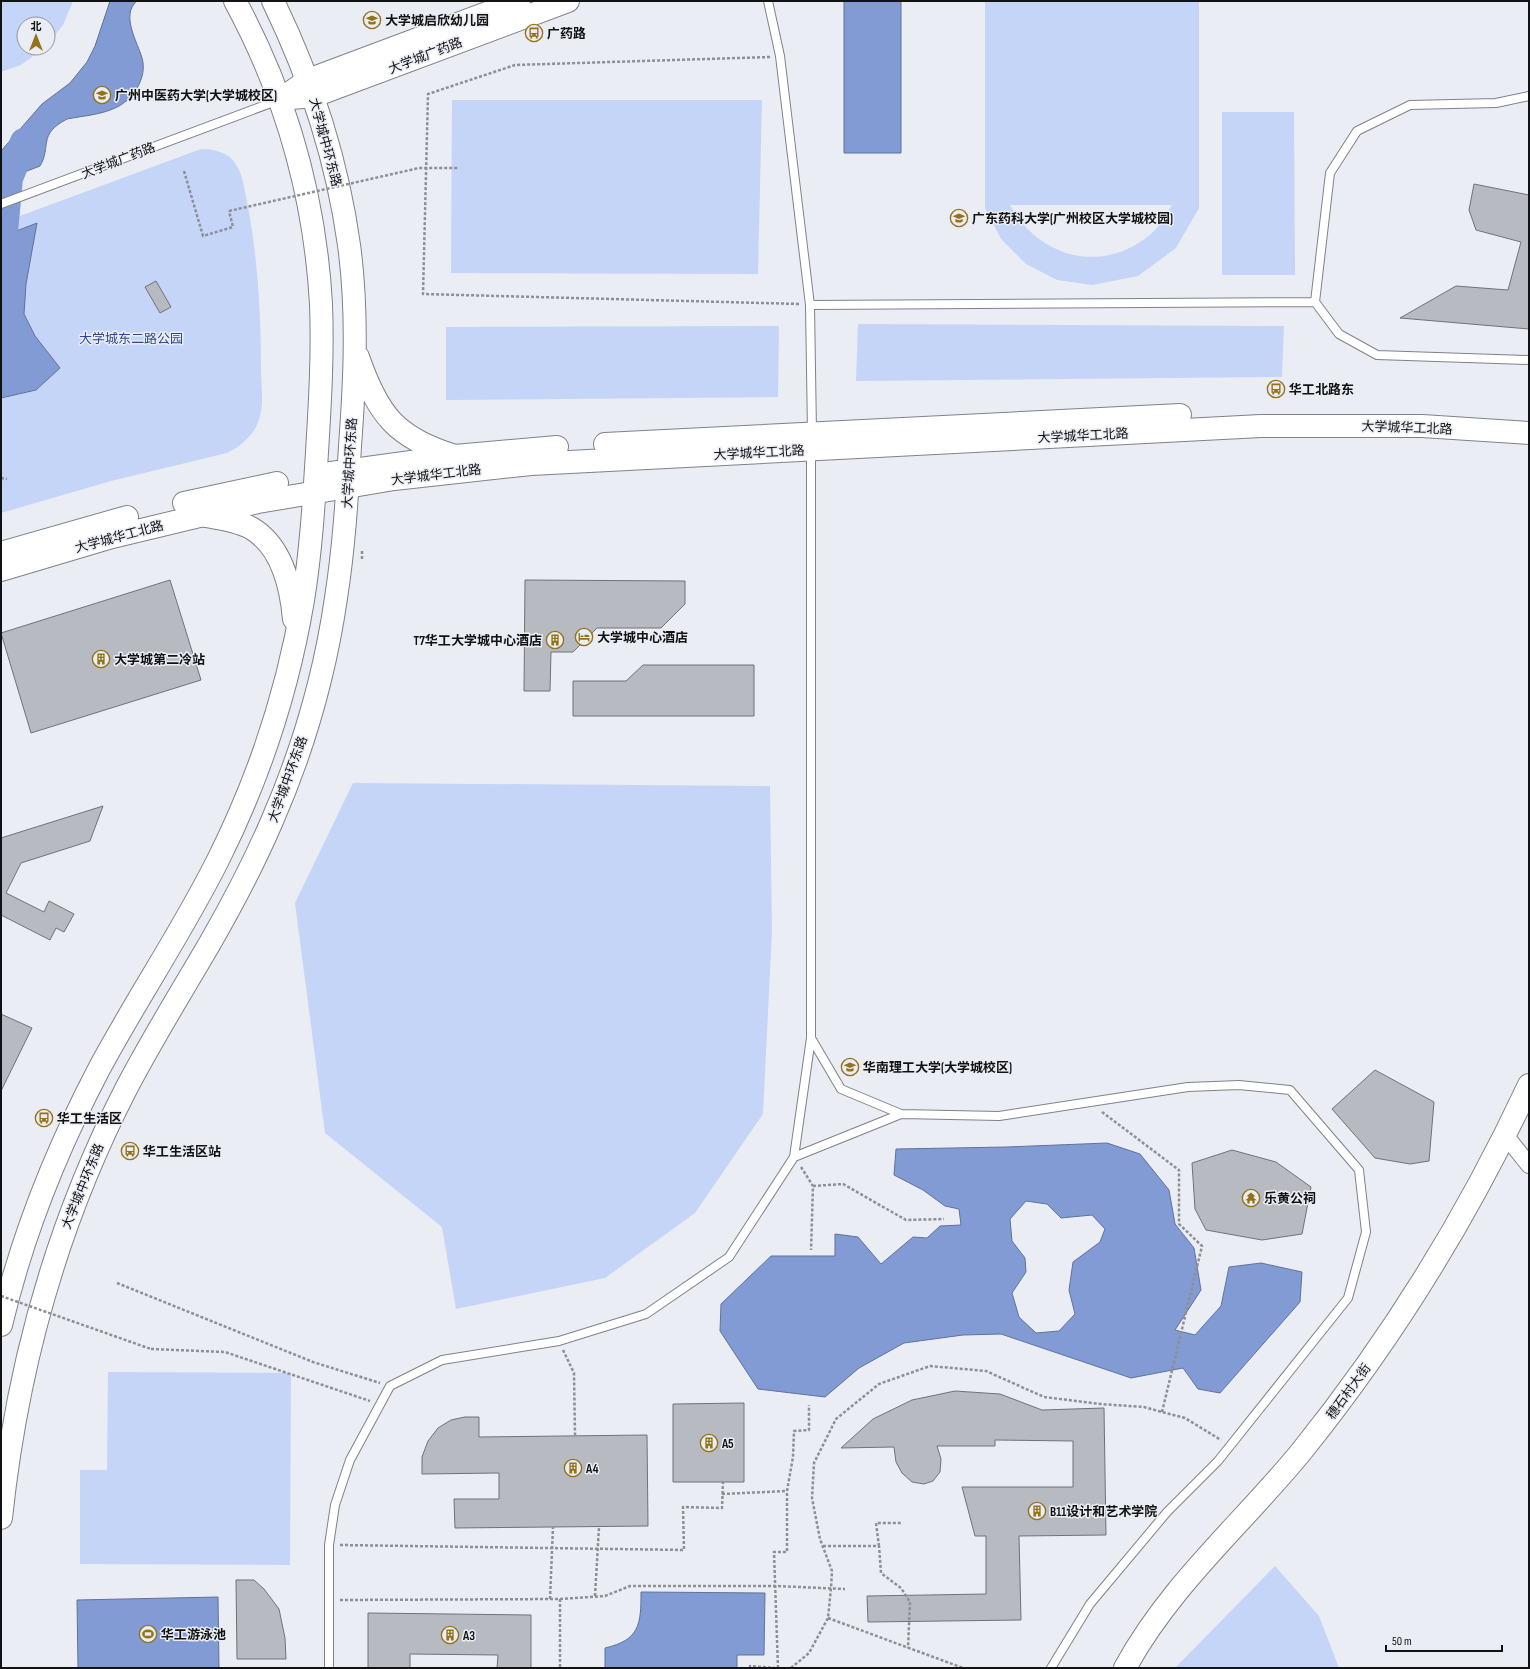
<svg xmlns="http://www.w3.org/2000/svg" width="1530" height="1669" viewBox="0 0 1530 1669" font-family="'Sofia Sans Condensed','Noto Sans SC',sans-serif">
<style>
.green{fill:#c5d5f8;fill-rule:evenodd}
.water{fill:#829bd5;stroke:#60729b;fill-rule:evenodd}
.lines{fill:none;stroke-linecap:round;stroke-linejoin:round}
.river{stroke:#829bd5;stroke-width:28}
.building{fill:#b7bac0;stroke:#6f7278}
.lane-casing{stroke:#7f8288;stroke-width:10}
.street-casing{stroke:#7f8288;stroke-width:18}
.secondary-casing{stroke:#7f8288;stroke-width:24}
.primary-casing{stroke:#7f8288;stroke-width:24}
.path{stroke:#8d8f93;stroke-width:2.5;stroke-dasharray:3 2;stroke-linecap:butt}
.lane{stroke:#fff;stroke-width:8}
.street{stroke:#fff;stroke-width:16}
.secondary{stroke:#fff;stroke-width:22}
.primary{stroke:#fff;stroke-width:22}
.path-bridge{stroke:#8d8f93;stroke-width:2.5;stroke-dasharray:3 2;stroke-linecap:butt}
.labels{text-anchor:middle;stroke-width:3;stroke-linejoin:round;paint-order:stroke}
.poi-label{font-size:13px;font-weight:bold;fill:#111214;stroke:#eaedf3;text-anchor:start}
.street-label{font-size:13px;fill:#111214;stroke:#eaedf3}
.park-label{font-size:13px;fill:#2e478e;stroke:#eaedf3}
</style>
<rect width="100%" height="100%" fill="#eaedf3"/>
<!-- green -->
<path class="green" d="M1,1H73L63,25L48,44V24H24V48H44L21,65L1,72Z
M985,1H1199V208L1176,248L1138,276L1092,285L1057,280L1026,264L1001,239L985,208ZM1010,205H1172C1166,214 1160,226 1152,233C1104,275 1040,259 1010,205Z
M452,100H762L758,274L451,273Z
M1222,112H1294L1295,275H1222Z
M201,149C216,149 230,153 237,166C244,178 245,195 248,207C258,261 261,315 261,370C261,385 264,401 260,416C256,433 243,445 227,453L111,481L1,513V223Z
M858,324L1284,326L1282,377L856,381Z
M779,326L778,397L446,400V327Z
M353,783L770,786L772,931L763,1114L695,1213L605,1278L456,1309L442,1227L325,1133L295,903Z
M108,1372L291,1373L290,1565L80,1564V1470H107Z
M1275,1566L1319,1616L1339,1668H1175Z"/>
<!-- water -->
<path class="water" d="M110,1H137C120,15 138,43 142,58C148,78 132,101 115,108C100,115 82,116 67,119C37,135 52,146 40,166L1,181V151L42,104L70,83L87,62L95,46Z
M844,1H901V153H844Z
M37,223L26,284L24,314L35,336L60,368L36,390L1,398V237Z
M1107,1143L1140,1154L1169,1190L1175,1224L1194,1248L1201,1290L1175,1330L1195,1335L1221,1306L1229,1267L1261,1263L1302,1272L1300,1302L1220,1393L1198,1389L1183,1368L1131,1378L1001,1334L963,1335L904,1343L859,1368L825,1397L758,1389L720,1331L721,1304L771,1256H835V1234L858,1237L881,1264L913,1237L927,1238L940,1226L961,1225L959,1209L945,1206L923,1190L894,1175L896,1149L1007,1147ZM1026,1201L1047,1204L1061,1218L1092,1215L1105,1229L1100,1242L1073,1262L1069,1290L1075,1314L1059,1331L1036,1333L1019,1317L1012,1293L1026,1272L1025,1258L1012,1241L1010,1219Z
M641,1592L765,1593L764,1655H737V1668H605V1648C640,1640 641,1624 641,1592Z
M218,1597L219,1668H78L77,1600Z"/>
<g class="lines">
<!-- river -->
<path class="river" d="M1,264L9,178L24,142"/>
</g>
<!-- building -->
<path class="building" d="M1474,184L1529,195V329L1400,318L1456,286L1508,290L1521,242L1476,230L1469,210Z
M156,281L171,307L160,313L145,287Z
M170,580L201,680L31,733L1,633Z
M525,580L685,581V604L661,628H597L573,652H551L550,691H524Z
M643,665H754V716H573V681H626Z
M103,806L90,841L21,863L6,893L44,912L49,901L74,914L64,932L56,928L50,940L1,915V838Z
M1,1014L32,1028L1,1091Z
M1375,1070L1434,1102L1429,1161L1410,1164L1375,1158L1332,1109Z
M1232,1150L1276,1162L1311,1187L1302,1234L1262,1240L1206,1230L1195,1209L1192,1163Z
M955,1391L1000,1394L1042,1410L1104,1408L1106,1535L1019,1536L1021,1620L868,1622L867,1596L986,1594V1536H975L962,1487H1073V1441L995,1440V1446H937L941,1459L940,1472L933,1481L924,1484L912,1482L902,1473L896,1462L894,1447L841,1448L873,1419L912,1400Z
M744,1403V1482H673V1404Z
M465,1417H479V1437L647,1435L648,1526L455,1528L454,1499H499V1473L422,1474V1457L428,1441L438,1428L451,1420Z
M236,1580H254L264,1589L279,1609L285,1638L286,1659H237Z
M368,1613L531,1615V1668H497L498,1655L410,1654V1668H368Z"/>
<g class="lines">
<defs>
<path id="lane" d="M768,1L780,56L810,305L812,433
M1529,96L1496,103L1410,105L1357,131L1330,173L1315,302L1339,334L1377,355L1529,360
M1,204L279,100
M810,305L1315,302
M811,1038L841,1089L901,1114
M794,1157L811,1038V451
M329,1668V1545L335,1505L350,1460L390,1386L442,1360L559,1341L646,1314L729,1257L794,1157L901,1114L999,1116L1188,1087L1239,1085L1290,1090L1359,1170L1366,1232L1348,1298L1218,1461L1167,1512L1090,1604L1051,1668"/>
<path id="street" d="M1509,1140L1529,1165"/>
<path id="secondary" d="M291,92L308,80L519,1
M280,99L314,96L568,1
M605,444L1180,415
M331,473L455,456L557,447
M184,503L277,483
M1,553L127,517
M1,570L112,537L258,502L394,479L531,464L1261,426H1422L1529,433
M1125,1668C1170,1585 1242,1524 1301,1452C1392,1339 1468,1216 1529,1085"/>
<path id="primary" d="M358,357C378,415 396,438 455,456
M201,515C217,518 236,520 251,528C282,546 291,586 294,619
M1,1325C22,1236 57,1149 99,1069C137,998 182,932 218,860C259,778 288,690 303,600C311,551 314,501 317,452C320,403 323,353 321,304C315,198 286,95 235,1
M1,1518C17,1366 56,1225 126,1089C152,1039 182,991 210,943C233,903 254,863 272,821C303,750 325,674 336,598C344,547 347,497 350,446C355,379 358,311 349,245C337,159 311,79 273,1"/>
</defs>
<!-- lane casing -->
<use href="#lane" class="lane-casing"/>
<!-- street casing -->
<use href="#street" class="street-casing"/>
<!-- secondary casing -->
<use href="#secondary" class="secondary-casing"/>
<!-- primary casing -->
<use href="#primary" class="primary-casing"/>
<!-- path -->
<path class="path" d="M770,57L515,65L428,94L423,294L800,304
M184,171L203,236L233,227L229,211
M1,478L7,479
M362,559V551
M1102,1112L1179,1170V1224L1202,1246L1162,1412
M801,1167L813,1186L811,1250
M813,1186L843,1184L906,1220L944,1219
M117,1283L313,1362L380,1383
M151,1349L225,1352L370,1401
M563,1350L574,1373L575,1436
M722,1494L787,1491
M340,1545L684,1550L683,1507L722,1508L723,1482
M823,1546H879L881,1573L901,1588L910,1602L908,1648
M879,1546L876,1523H902
M560,1599L605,1596L630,1586H776L845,1589
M340,1600L560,1599V1668
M828,1618L963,1668
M750,1668V1666L775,1668
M778,1668L774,1552H787V1491L793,1457L794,1431L809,1430V1405
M791,1668L809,1653L828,1618L831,1588L832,1571L820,1539L812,1498L814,1463L836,1419L879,1384L930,1366L986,1371L1044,1397L1100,1404L1144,1407L1162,1412L1185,1418L1221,1440"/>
<!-- lane -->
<use href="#lane" class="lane"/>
<!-- street -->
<use href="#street" class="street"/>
<!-- secondary -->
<use href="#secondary" class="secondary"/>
<!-- primary -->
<use href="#primary" class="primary"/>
<!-- path-bridge -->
<path class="path-bridge" d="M229,211L419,168H458
M1,1296L151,1349
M595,1596L599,1527
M550,1599L553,1527"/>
</g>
<!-- icons -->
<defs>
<symbol id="school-ring" viewBox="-11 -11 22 22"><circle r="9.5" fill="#eaedf3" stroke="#937219" stroke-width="1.5"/><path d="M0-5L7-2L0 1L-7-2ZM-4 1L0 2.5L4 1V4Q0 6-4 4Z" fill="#937219"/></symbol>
<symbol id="bus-ring" viewBox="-11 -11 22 22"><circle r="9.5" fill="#eaedf3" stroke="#937219" stroke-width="1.5"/><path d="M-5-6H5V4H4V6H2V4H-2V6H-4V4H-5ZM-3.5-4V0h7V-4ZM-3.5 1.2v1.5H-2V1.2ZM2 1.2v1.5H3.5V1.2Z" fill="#937219"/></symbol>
<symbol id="university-ring" viewBox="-11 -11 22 22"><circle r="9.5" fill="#eaedf3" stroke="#937219" stroke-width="1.5"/><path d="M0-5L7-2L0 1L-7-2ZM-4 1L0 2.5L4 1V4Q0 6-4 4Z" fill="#937219"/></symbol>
<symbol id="hotel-ring" viewBox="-11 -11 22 22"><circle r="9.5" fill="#eaedf3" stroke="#937219" stroke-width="1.5"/><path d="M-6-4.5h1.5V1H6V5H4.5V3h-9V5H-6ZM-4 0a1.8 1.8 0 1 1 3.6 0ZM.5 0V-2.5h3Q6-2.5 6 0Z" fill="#937219"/></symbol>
<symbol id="building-ring" viewBox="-11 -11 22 22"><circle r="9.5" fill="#eaedf3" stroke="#937219" stroke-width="1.5"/><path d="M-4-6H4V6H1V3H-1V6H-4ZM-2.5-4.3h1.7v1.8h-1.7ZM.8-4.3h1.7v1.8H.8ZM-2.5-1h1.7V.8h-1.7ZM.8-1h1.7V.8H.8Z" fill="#937219"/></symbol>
<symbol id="temple-ring" viewBox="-11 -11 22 22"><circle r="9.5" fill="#eaedf3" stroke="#937219" stroke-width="1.5"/><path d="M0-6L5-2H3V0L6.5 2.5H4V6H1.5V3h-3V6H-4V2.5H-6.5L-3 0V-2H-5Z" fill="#937219"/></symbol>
<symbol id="stadium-ring" viewBox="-11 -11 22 22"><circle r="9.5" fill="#eaedf3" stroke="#937219" stroke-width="1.5"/><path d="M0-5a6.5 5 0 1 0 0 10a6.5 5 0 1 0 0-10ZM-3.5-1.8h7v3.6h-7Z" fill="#937219"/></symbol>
</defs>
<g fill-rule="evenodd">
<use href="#school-ring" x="362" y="10" width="20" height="20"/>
<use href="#bus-ring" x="524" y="23" width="20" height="20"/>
<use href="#university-ring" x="92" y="85" width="20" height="20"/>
<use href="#university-ring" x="949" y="208" width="20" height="20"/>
<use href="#bus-ring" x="1266" y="379" width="20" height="20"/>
<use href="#hotel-ring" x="574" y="627" width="20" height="20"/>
<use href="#building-ring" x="545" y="630" width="20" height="20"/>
<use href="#building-ring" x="91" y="649" width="20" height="20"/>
<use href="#university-ring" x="840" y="1057" width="20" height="20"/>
<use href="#bus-ring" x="34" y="1108" width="20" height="20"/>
<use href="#bus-ring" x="120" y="1141" width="20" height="20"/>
<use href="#temple-ring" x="1241" y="1188" width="20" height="20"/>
<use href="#building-ring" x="699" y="1433" width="20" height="20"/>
<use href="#building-ring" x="563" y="1458" width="20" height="20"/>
<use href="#building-ring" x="1027" y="1501" width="20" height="20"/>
<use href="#stadium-ring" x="138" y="1624" width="20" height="20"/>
<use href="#building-ring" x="440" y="1625" width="20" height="20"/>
</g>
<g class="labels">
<!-- poi labels -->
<g class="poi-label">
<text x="385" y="25">大学城启欣幼儿园</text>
<text x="547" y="38">广药路</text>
<text x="115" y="100">广州中医药大学(大学城校区)</text>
<text x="972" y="223">广东药科大学(广州校区大学城校园)</text>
<text x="1289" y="394">华工北路东</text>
<text x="597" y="642">大学城中心酒店</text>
<text x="542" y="645" text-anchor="end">T7华工大学城中心酒店</text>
<text x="114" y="664">大学城第二冷站</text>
<text x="863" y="1072">华南理工大学(大学城校区)</text>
<text x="57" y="1123">华工生活区</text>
<text x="143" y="1156">华工生活区站</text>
<text x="1264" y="1203">乐黄公祠</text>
<text x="722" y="1448">A5</text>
<text x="586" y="1473">A4</text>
<text x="1050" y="1516">B11设计和艺术学院</text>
<text x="161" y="1639">华工游泳池</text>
<text x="463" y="1640">A3</text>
</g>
<!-- street labels -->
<g class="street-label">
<text transform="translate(425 55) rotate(-21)" y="5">大学城广药路</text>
<text transform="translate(326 142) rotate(75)" y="5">大学城中环东路</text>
<text transform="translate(118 160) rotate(-21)" y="5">大学城广药路</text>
<text transform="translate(1407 427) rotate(2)" y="5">大学城华工北路</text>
<text transform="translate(1083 435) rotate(-3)" y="5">大学城华工北路</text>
<text transform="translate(759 452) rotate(-3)" y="5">大学城华工北路</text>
<text transform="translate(349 463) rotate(-87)" y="5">大学城中环东路</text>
<text transform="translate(436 474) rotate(-7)" y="5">大学城华工北路</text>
<text transform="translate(119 536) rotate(-15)" y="5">大学城华工北路</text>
<text transform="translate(287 779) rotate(-70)" y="5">大学城中环东路</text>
<text transform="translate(82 1186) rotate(-68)" y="5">大学城中环东路</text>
<text transform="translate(1348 1391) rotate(-54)" y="5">穗石村大街</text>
</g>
<!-- park labels -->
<g class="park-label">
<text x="131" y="343">大学城东二路公园</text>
</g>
</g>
<!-- border -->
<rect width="1530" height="1669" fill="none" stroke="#111214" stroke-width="4"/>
<!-- north arrow -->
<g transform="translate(36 36)"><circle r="19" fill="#eaedf3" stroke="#93959a"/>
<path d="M0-3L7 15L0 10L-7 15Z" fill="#937219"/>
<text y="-6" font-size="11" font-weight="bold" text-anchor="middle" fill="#111214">北</text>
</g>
<!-- scale -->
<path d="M1386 1645v6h116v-6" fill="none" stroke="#111214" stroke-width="2"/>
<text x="1392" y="1645" font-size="12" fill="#111214" stroke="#eaedf3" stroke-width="3" paint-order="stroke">50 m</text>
</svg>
